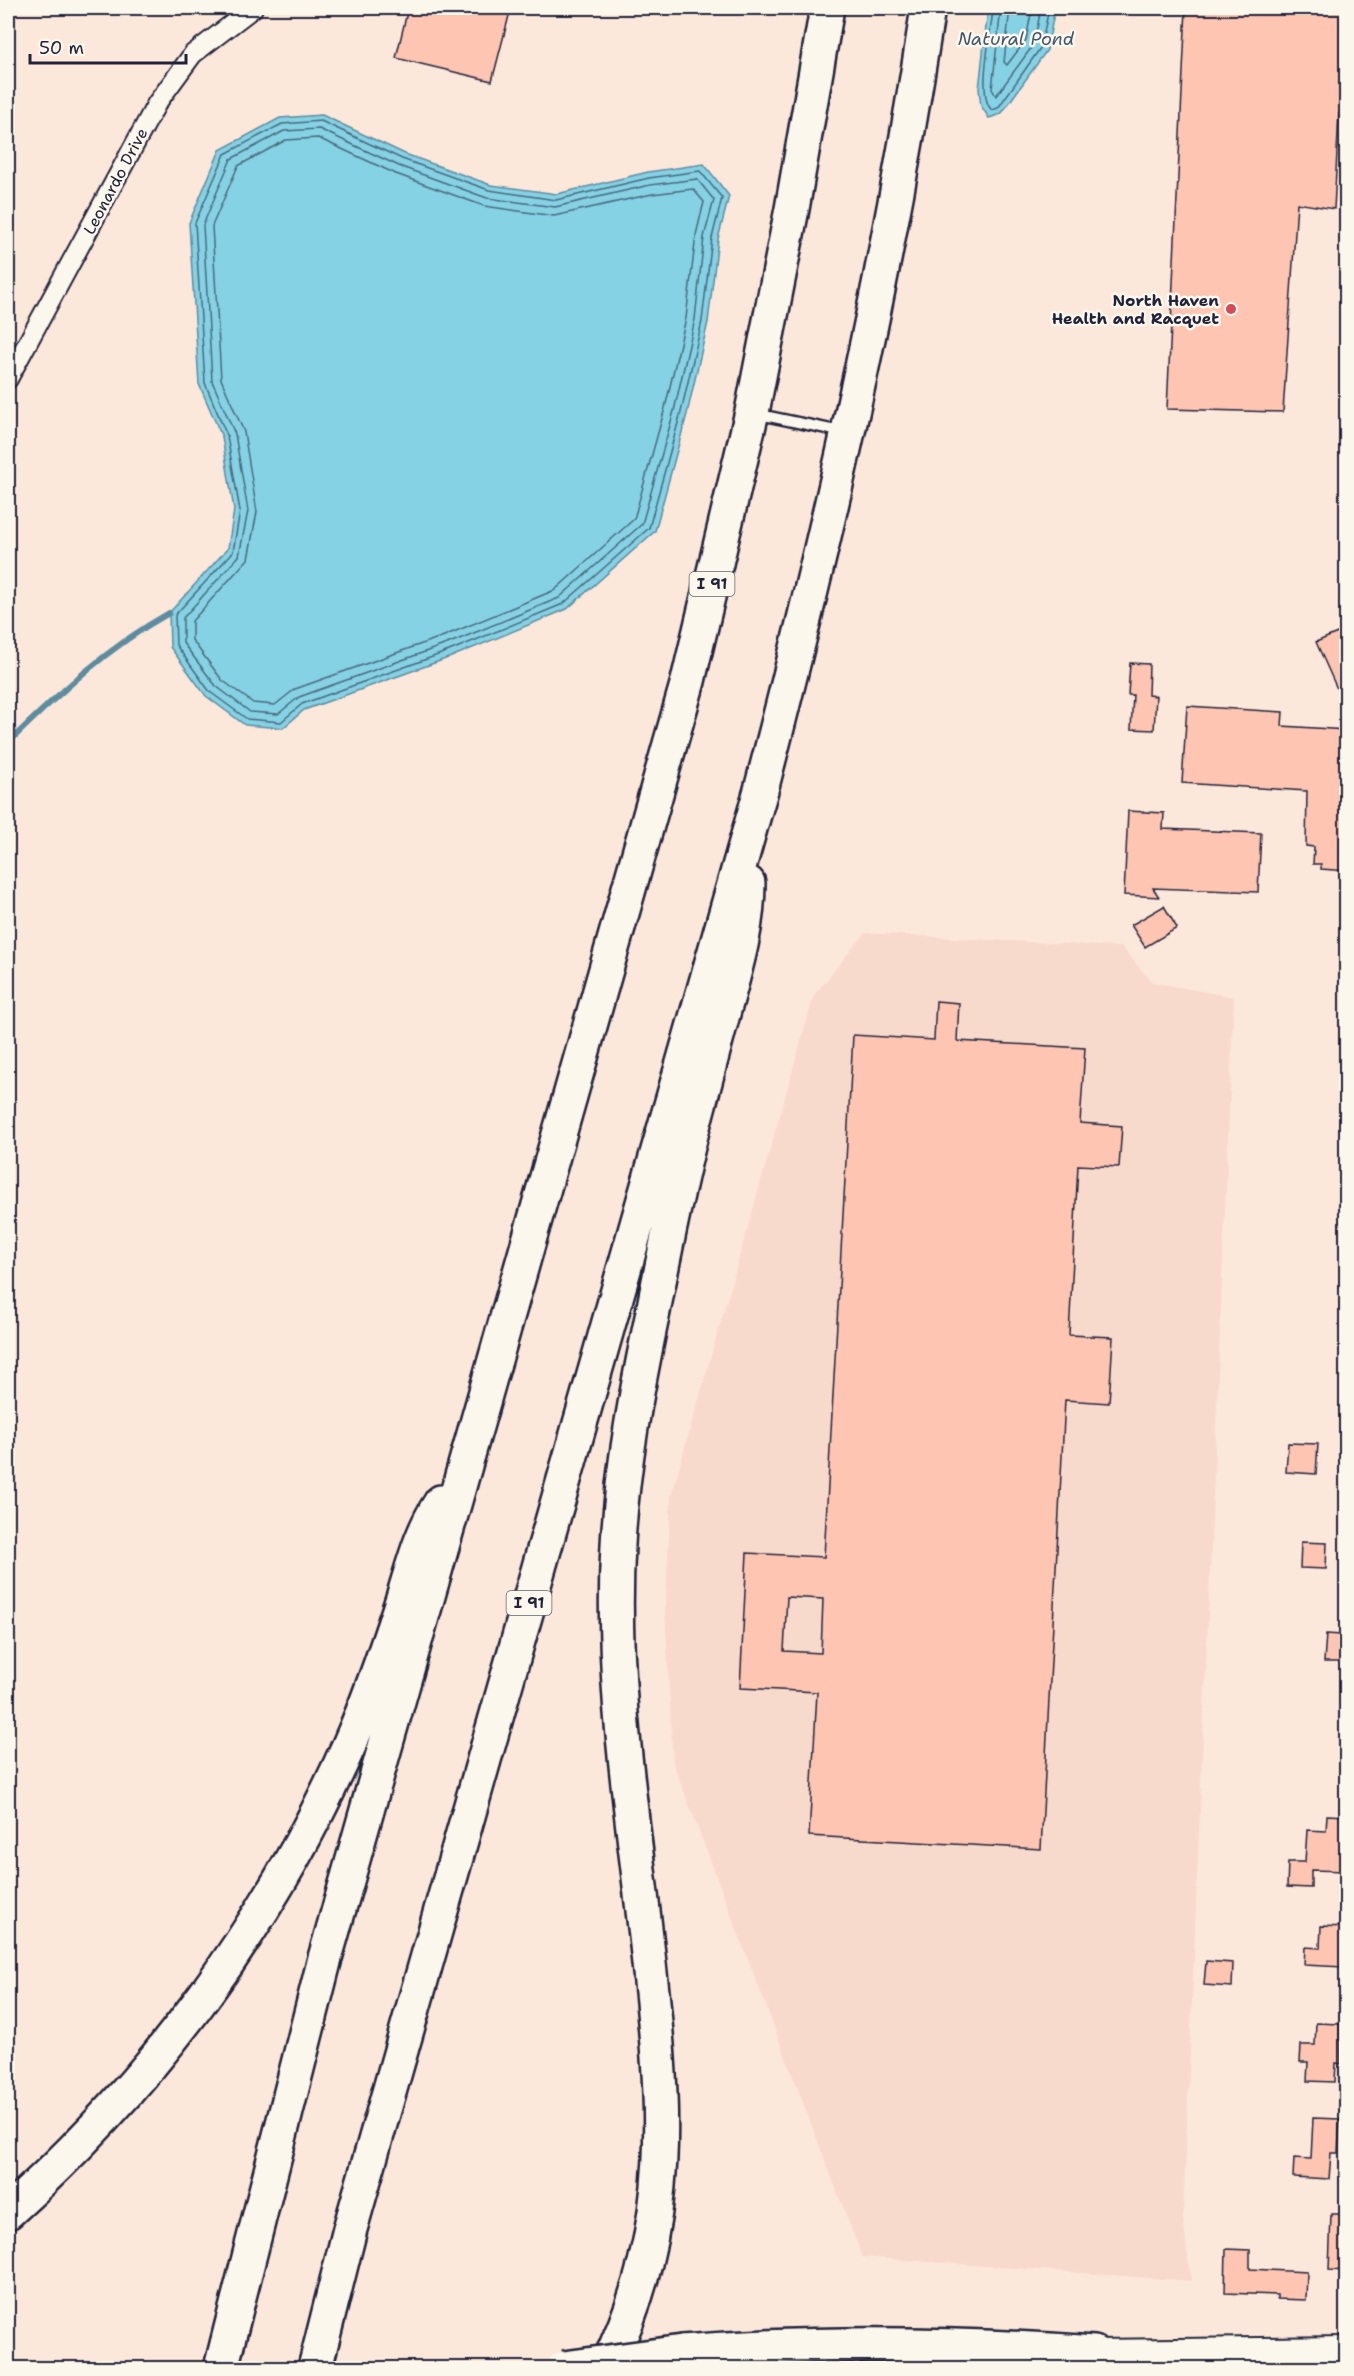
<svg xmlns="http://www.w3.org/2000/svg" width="1354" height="2376" viewBox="0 0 1354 2376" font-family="'Shantell Sans',sans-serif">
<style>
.built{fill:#f8dacc}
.water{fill:#85d2e4;stroke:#5d8ca0;stroke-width:1.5}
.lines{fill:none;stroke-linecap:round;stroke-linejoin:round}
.shore{stroke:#4a687f;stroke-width:1.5}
.stream{stroke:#5d8ca0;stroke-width:6}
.building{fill:#fdc5b2;stroke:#22223b;stroke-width:1.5;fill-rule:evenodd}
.service-casing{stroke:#22223b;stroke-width:14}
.minor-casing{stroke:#22223b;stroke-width:22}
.secondary-casing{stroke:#22223b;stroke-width:30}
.motorway-casing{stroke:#22223b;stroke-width:38}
.service{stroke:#fbf7ec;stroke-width:9}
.minor{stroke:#fbf7ec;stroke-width:18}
.secondary{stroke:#fbf7ec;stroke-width:26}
.motorway{stroke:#fbf7ec;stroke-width:33}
.motorway-bridge-casing{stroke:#22223b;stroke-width:38;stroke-linecap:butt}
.motorway-bridge{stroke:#fbf7ec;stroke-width:33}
.poi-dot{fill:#d1495b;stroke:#fbf7ec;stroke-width:2}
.labels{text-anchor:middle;stroke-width:5;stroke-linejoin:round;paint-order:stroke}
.shield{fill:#fbf7ec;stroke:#636270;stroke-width:1.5}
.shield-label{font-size:15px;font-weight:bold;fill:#22223b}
.street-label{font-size:16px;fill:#22223b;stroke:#fbf7ec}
.poi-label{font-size:16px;font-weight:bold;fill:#22223b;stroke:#fbf7ec;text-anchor:end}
.water-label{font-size:18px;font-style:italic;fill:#40576e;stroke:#fbf7ec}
</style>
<rect width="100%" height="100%" fill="#fce8db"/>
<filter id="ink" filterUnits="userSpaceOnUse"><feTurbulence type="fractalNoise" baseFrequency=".0167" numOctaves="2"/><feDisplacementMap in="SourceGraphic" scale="12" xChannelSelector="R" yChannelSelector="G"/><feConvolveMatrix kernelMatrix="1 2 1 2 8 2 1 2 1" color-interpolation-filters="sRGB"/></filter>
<g filter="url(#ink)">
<!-- built -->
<path class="built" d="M865,933L1122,947L1152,982L1234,997L1183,2219L1191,2281L862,2257L673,1763L665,1612L671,1496L814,995Z"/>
<!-- water -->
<path class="water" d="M988,8H1055L1047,50L1001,114L989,118L981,106L979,89Z
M322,115L405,154L491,185L557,194L648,172L704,164L729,196L718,239L708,322L687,414L655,531L567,609L451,657L304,710L283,728L245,725L206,696L170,647L169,613L228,548L234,510L222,437L199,384L189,223L220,150L280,118Z"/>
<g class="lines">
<!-- shore -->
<path class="shore" d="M993,8C992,30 976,97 992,110L998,108L1041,47L1049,8
M1001,8L992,89L996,96L1034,44L1041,8
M1010,8L1004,62L1007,65L1026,40L1032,8
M321,121L402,159L489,190L556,200L649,178L700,171L722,198L712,238L702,321L681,412L649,528L563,604L449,651L302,704L281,722L247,719L210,692L176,645L175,615L233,552L240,511L227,436L205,383L195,223L225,154L282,124Z
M319,129L399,166L487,198L555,207L650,185L697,179L714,200L704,237L695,319L674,411L642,524L559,598L447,644L299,697L278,714L250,712L216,686L183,643V618L239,556L248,511L235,434L212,381L203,225L231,159L284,131Z
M318,138L396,174L484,206L554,216L652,194L693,189L704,202L696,235L686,318L665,408L634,519L555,590L444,636L295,689L275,705L253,703L222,680L192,640V621L248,559L257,512L244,432L221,379L212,226L238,166L286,140Z"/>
<!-- stream -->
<path class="stream" d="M8,743C57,695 108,647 169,613"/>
</g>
<!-- building -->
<path class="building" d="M408,8H511L492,81L396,58Z
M1186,8H1346L1347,102L1339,114L1334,209L1297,203L1283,412L1167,409Z
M1347,629V711L1316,642Z
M1130,663L1149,664L1148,695L1156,696L1154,730L1131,729L1133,695H1128Z
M1187,706L1283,712L1282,726L1347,730V871L1321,869V864H1313L1314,847L1306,846L1307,791L1182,783Z
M1128,811L1164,813L1163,829L1261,833L1258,892L1153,888L1159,897L1124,895Z
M1164,906L1177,928L1145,947L1131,925Z
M936,1001L959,1003L957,1041L1085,1048L1080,1123L1122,1126L1119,1167L1078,1165L1069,1335L1113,1337L1109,1403L1065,1400L1041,1849L809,1836L817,1692L740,1688L747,1553L824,1557L853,1035L934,1040ZM787,1597L823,1599L821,1653L784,1651Z
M1288,1443L1318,1444L1316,1474L1286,1472Z
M1301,1542L1327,1543L1326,1569L1300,1568Z
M1326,1634L1342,1635L1341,1662H1324Z
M1327,1815L1347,1816V1871L1311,1870V1888L1287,1887L1288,1862H1305L1307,1830L1326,1831Z
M1321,1926L1346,1927L1344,1967L1304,1965L1305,1947L1320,1948Z
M1206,1961L1233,1963L1232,1987L1204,1985Z
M1316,2023L1340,2024L1341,2064L1336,2063L1335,2082L1307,2081L1308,2062H1300L1301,2045H1315Z
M1313,2118L1340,2119L1338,2153H1331L1329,2179L1293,2177L1294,2158L1311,2159Z
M1331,2214H1347V2271L1329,2270Z
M1226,2249L1250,2250V2269L1307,2272L1306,2300L1277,2299V2295L1225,2293Z"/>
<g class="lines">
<defs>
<path id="service" d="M757,414L843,432"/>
<path id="minor" d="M8,379L157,103L193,54L253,8"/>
<path id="secondary" d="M1094,2353L1346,2350"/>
<path id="motorway" d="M8,2212C153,2082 271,1923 350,1743C369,1699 385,1653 400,1607C412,1571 419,1535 441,1502
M682,2352C819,2341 957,2343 1094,2353
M221,2368L325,1958L688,681L752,412L792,209L827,8
M315,2368L350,2229L761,790C828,532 888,272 928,8
M606,2368C678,2223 664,2100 647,1945C632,1812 610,1679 618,1545C622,1466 637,1389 653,1312C665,1250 677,1188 693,1127C703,1088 714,1049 724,1010C736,967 748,928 748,883"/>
</defs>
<!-- service casing -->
<use href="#service" class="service-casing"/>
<!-- minor casing -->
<use href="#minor" class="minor-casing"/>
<!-- secondary casing -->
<use href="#secondary" class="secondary-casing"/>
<!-- motorway casing -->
<use href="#motorway" class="motorway-casing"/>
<!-- service -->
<use href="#service" class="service"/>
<!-- minor -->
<use href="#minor" class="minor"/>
<!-- secondary -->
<use href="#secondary" class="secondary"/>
<!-- motorway -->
<use href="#motorway" class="motorway"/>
<defs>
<path id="motorway-bridge" d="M564,2368L682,2352"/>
</defs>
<!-- motorway-bridge casing -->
<use href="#motorway-bridge" class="motorway-bridge-casing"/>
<!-- motorway-bridge -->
<use href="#motorway-bridge" class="motorway-bridge"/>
</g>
</g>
<!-- markers -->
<circle class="poi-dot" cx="1231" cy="309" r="6"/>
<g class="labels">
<!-- shield labels -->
<g class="shield">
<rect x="689.5" y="572" width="45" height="24" rx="4.5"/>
<rect x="506.5" y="1591" width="45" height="24" rx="4.5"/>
</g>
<g class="shield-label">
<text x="712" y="589">I 91</text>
<text x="529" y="1608">I 91</text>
</g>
<!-- street labels -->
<g class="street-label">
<text transform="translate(115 181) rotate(-62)" y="6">Leonardo Drive</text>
</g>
<!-- poi labels -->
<g class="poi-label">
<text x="1219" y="306">North Haven<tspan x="1219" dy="18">Health and Racquet</tspan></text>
</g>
<!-- water labels -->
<g class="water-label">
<text x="1016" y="45">Natural Pond</text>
</g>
</g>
<!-- margin -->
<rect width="1354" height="2376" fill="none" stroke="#fbf7ec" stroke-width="30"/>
<rect x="15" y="15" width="1324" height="2346" fill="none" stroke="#22223b" stroke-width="2" filter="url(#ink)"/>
<!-- scale -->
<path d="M30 54v9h156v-9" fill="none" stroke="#22223b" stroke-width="3"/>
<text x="39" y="54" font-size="18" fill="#22223b" stroke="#fbf7ec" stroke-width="4.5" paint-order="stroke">50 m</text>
</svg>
